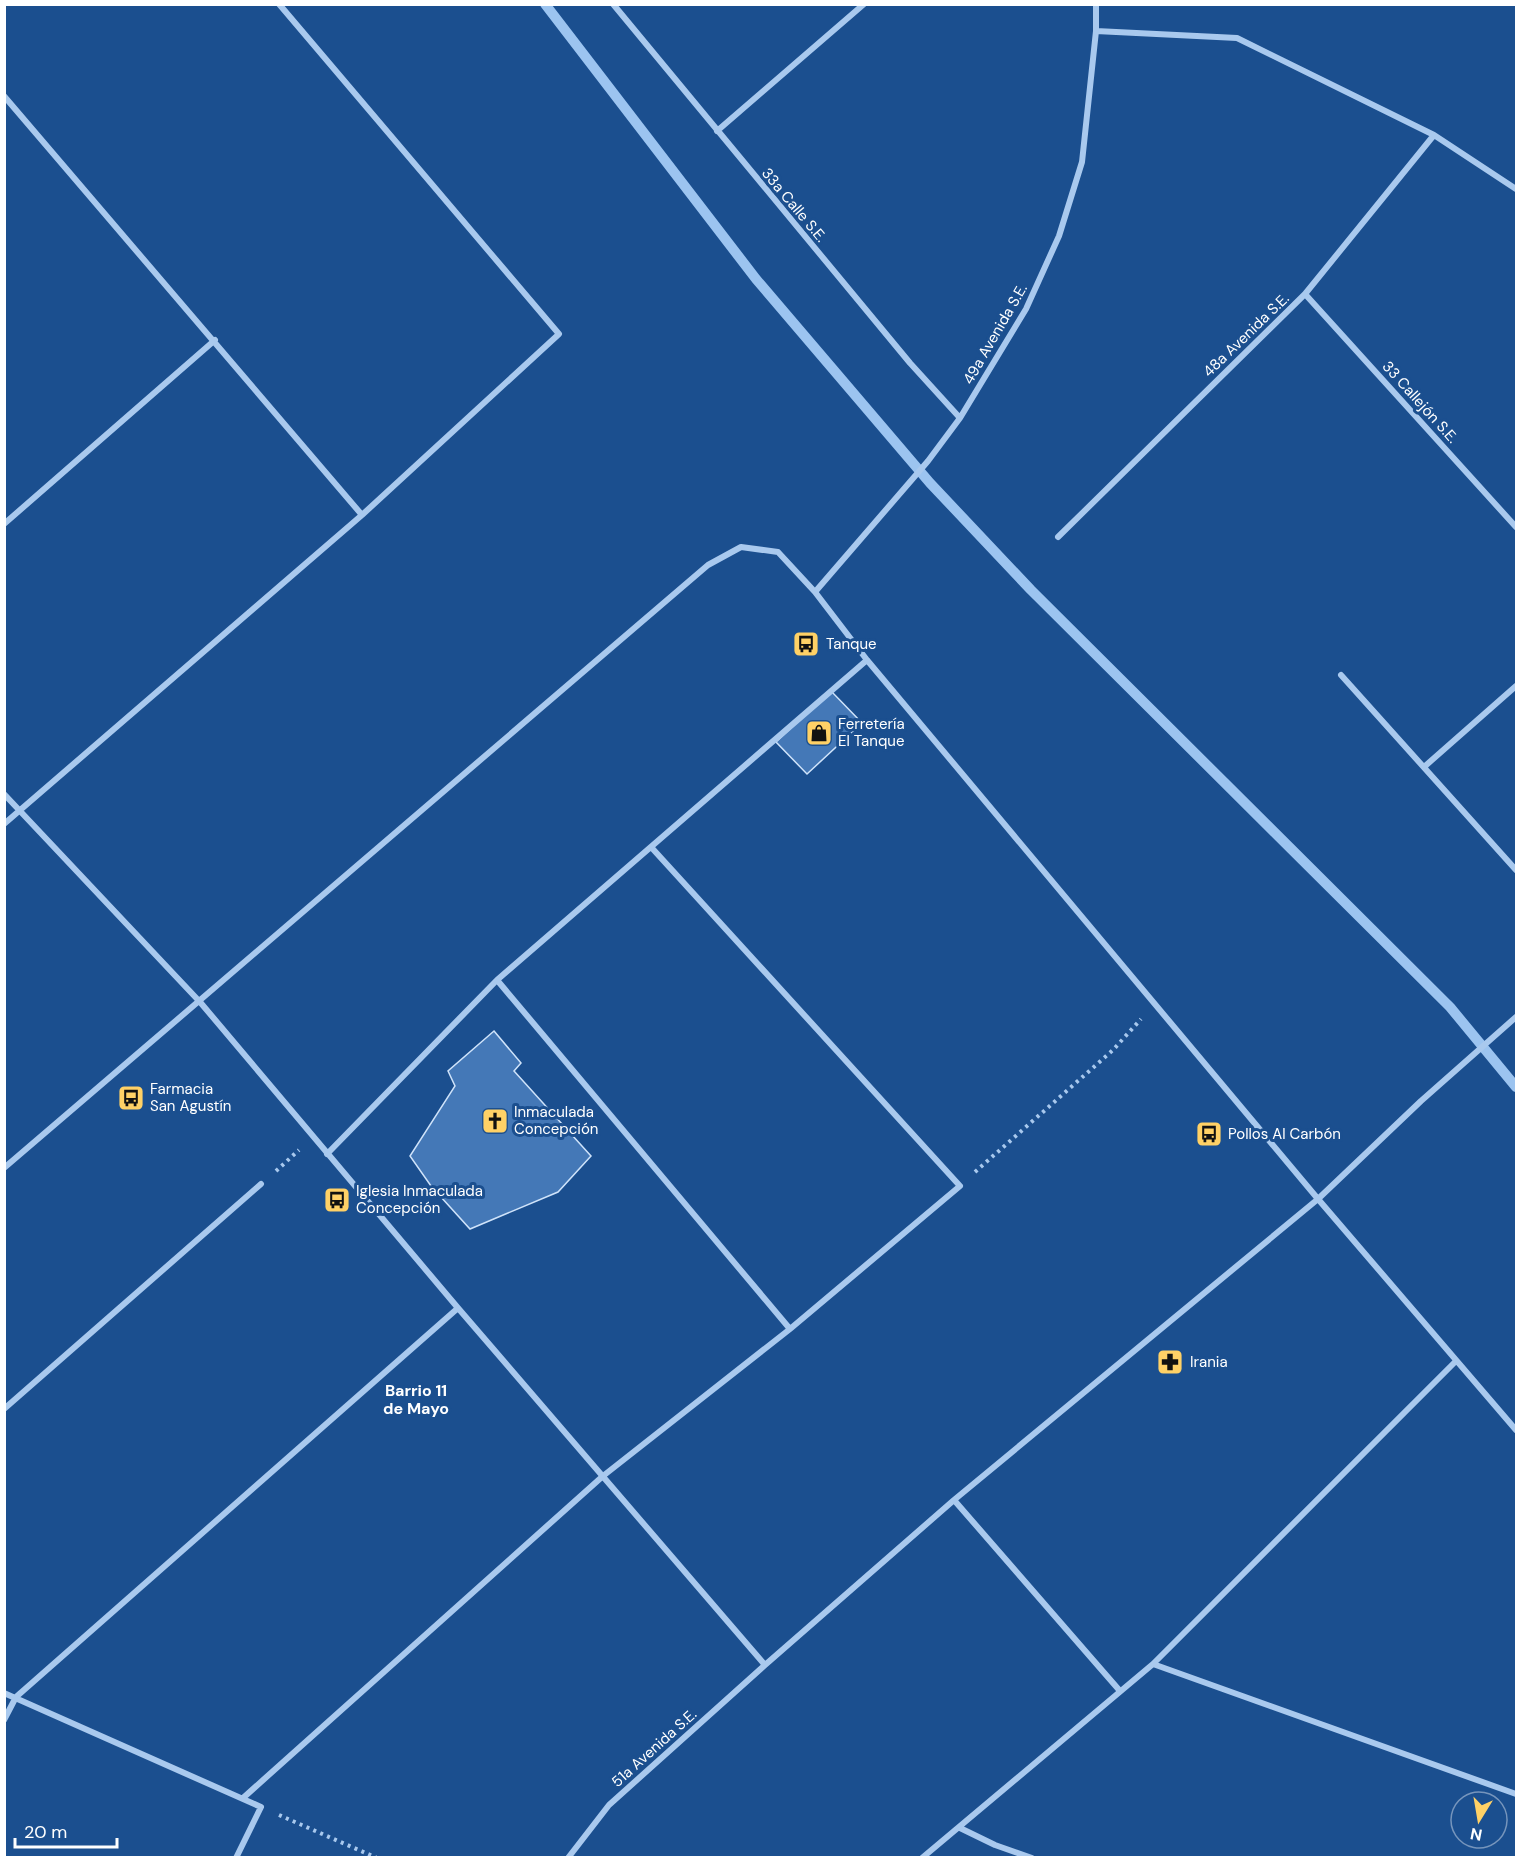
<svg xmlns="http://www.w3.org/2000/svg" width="1521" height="1862" viewBox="0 0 1521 1862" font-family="'DM Sans',sans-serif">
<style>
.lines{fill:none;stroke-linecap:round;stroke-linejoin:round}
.stream{stroke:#9cc4f0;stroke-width:10}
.building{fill:#4478b7;stroke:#cfe3fa;stroke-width:1.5}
.path{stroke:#a9c9ee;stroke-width:4;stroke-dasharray:3 4.5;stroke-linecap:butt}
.street{stroke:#a9c9ee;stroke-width:6}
.labels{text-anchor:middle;stroke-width:6;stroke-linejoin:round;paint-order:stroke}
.street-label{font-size:15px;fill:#fff;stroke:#1b4f8f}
.poi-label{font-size:15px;fill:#fff;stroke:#1b4f8f;text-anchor:start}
.neighbourhood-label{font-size:16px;font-weight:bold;fill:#fff;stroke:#1b4f8f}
</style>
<rect width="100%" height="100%" fill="#1b4f8f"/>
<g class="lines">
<!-- stream -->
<path class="stream" d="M545,4L756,279L930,483L1031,590L1450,1007L1516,1087"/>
</g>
<!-- building -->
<path class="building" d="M831,691L862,723L807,774L776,742Z
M494,1031L521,1063L514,1071L591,1156L558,1192L470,1229L431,1186L410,1156L455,1086L448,1071Z"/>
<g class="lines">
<!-- path -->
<path class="path" d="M276,1171L299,1150
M975,1172L1113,1050L1141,1019
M279,1815L377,1858"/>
<!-- street -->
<path class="street" d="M613,4L910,363L960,418
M1096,31L1237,38L1434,135L1516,189
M4,96L362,515
M717,131L864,4
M1305,294L1516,527
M4,524L215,340
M1058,537L1305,294L1434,135
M815,592L928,461L960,418L1026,309L1059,236L1082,162L1096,31V4
M1341,675L1516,870
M1424,767L1516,686
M4,794L200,1002L458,1308L765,1665
M4,824L362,515L559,334L279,4
M497,980L790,1329
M327,1154L497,980L867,660
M4,1168L708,565L741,547L778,552L815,592L867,660L1318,1199L1516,1430
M4,1409L261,1184
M954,1500L1120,1691
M1153,1664L1516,1794
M4,1693L261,1807L236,1858
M4,1720L16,1697L458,1308
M243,1798L603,1476L790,1329L960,1186L651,847
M960,1828L995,1845L1032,1858
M568,1858L609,1805L765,1665L954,1500L1318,1199L1421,1101L1516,1017
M922,1858L1153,1664L1455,1362"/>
</g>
<!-- icons -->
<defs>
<symbol id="bus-square" viewBox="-11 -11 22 22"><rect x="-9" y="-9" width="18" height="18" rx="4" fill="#ffd166" stroke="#1b4f8f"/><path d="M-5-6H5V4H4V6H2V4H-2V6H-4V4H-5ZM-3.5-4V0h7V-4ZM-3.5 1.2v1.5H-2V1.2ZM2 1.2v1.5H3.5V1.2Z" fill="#111"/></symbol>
<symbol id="shop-square" viewBox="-11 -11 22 22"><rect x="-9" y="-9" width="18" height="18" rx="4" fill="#ffd166" stroke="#1b4f8f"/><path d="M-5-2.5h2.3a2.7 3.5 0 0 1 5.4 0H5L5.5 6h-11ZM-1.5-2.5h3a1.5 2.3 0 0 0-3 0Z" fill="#111"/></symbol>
<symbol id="church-square" viewBox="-11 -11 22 22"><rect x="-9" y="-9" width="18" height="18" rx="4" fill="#ffd166" stroke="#1b4f8f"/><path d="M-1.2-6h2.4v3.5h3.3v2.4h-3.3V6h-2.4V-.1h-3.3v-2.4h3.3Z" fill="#111"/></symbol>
<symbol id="pharmacy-square" viewBox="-11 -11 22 22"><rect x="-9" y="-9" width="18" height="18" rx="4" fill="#ffd166" stroke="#1b4f8f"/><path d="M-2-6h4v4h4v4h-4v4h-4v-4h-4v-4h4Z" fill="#111"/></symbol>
</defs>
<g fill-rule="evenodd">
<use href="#bus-square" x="791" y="629" width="30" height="30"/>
<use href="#shop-square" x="804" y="718" width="30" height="30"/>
<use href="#bus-square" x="116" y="1083" width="30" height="30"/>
<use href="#church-square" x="480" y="1106" width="30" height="30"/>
<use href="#bus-square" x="1194" y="1119" width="30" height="30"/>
<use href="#bus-square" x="322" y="1185" width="30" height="30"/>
<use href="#pharmacy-square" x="1155" y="1347" width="30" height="30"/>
</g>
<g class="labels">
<!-- street labels -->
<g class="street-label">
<text transform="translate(794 205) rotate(50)" y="5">33a Calle S.E.</text>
<text transform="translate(995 334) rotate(-60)" y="5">49a Avenida S.E.</text>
<text transform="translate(1246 335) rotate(-44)" y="5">48a Avenida S.E.</text>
<text transform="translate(1420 402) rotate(48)" y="5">33 Callejón S.E.</text>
<text transform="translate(654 1748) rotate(-42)" y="5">51a Avenida S.E.</text>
</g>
<!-- poi labels -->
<g class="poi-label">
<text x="826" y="649">Tanque</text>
<text x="838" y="729">Ferretería<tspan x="838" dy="17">El Tanque</tspan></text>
<text x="150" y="1094">Farmacia<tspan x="150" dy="17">San Agustín</tspan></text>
<text x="514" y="1117">Inmaculada<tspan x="514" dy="17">Concepción</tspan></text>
<text x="1228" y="1139">Pollos Al Carbón</text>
<text x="356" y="1196">Iglesia Inmaculada<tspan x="356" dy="17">Concepción</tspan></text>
<text x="1190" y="1367">Irania</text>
</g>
<!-- neighbourhood labels -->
<g class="neighbourhood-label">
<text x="416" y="1396">Barrio 11<tspan x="416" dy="18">de Mayo</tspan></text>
</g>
</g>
<!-- border -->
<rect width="1521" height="1862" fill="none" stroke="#ffffff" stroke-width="12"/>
<!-- north arrow -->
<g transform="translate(1479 1820) rotate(191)"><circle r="28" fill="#1b4f8f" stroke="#7695bc" stroke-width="1.5"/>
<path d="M0-4.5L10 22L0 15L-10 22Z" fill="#ffd166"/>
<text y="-9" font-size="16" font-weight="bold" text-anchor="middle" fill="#ffffff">N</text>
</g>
<!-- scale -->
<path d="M15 1838v9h102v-9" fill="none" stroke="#ffffff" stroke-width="3"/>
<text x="24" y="1838" font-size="18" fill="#ffffff" stroke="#1b4f8f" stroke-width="4.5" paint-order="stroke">20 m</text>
</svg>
